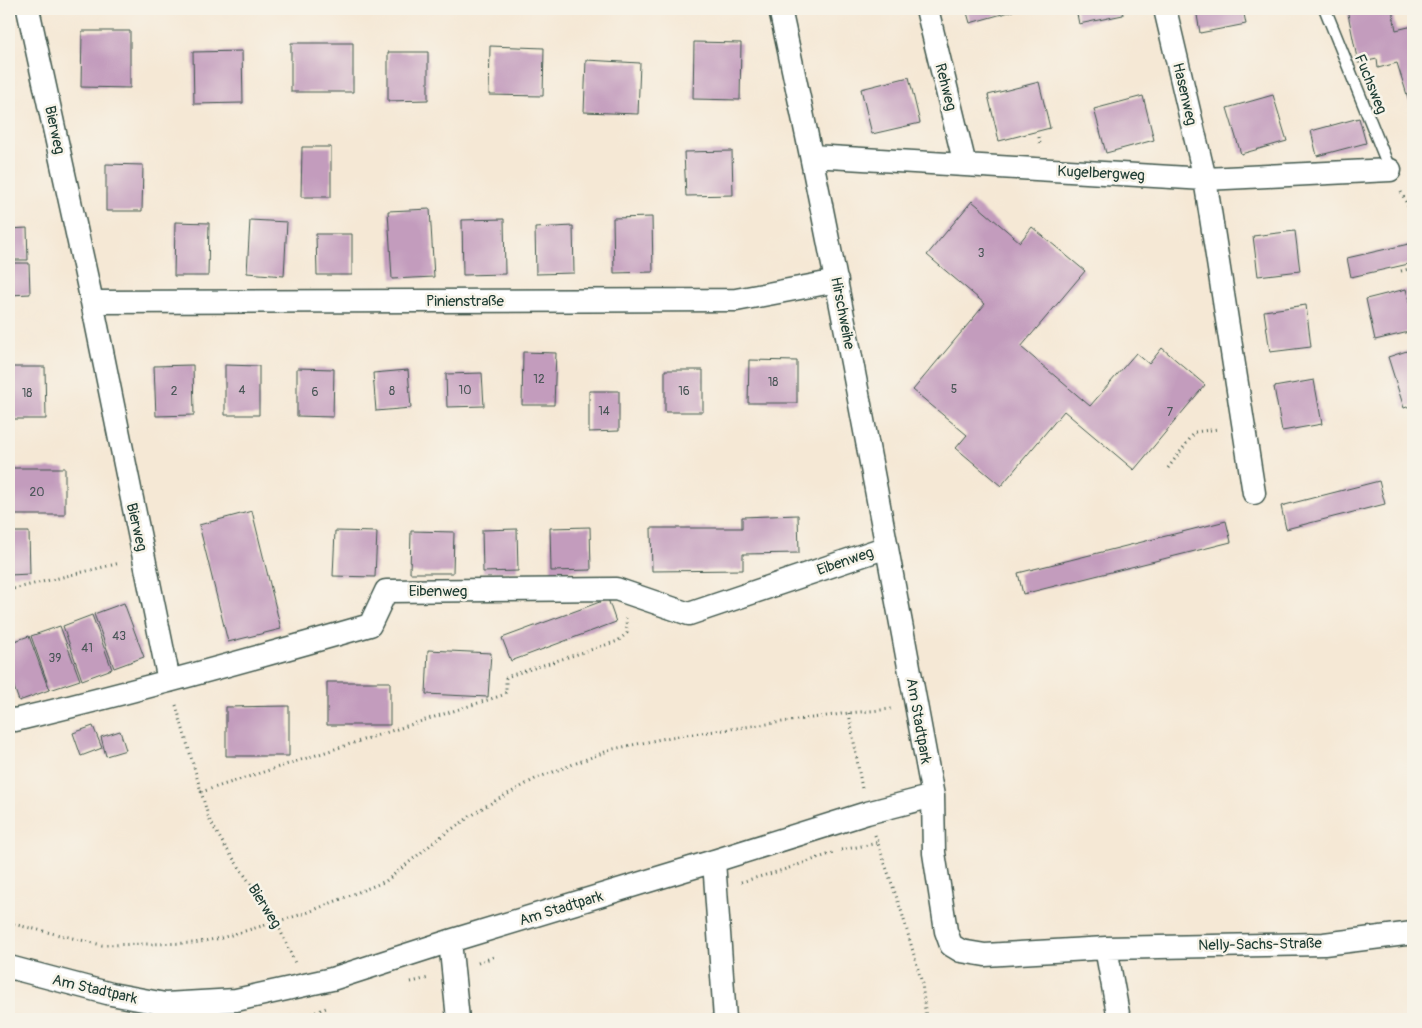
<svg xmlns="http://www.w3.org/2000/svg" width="1422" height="1028" viewBox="0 0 1422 1028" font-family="Pangolin,sans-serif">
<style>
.building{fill:#c39cbd}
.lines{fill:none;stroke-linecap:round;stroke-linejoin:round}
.service-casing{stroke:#3f574c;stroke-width:14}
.minor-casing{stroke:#3f574c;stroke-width:25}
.path{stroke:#3f574c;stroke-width:3;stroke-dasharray:1 4;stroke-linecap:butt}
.service{stroke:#fff;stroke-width:11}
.minor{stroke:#fff;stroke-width:22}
.labels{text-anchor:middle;stroke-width:5;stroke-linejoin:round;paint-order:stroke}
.number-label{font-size:12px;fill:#485556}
.street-label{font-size:15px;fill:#1f3d34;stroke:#f7f3e8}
</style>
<rect width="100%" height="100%" fill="#f7f3e8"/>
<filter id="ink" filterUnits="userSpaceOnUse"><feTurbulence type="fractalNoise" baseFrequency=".02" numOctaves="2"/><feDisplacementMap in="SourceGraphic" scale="10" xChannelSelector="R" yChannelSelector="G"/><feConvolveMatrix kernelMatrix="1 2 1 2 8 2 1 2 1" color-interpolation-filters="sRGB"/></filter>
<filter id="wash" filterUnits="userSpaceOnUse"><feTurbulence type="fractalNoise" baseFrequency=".0096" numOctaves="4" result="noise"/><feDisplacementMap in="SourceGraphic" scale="20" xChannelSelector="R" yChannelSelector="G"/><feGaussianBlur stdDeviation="1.12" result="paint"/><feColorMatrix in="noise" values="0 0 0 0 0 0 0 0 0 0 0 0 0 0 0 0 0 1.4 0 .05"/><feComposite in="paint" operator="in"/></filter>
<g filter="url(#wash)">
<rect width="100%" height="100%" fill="#f5e8d5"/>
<g id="blocks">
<!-- building -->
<path class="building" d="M966,9H1013V11L970,23Z
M1076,9H1122L1123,15L1079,24Z
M1196,9H1243L1246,24L1200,33Z
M1347,9H1392L1396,30L1413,26V114L1397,63L1378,68L1377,59L1358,63Z
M82,31H130V88L81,87Z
M694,42L741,43L740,100L693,99Z
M291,43H353V92H291Z
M490,46L544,48L543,96L489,95Z
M242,51L243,103L194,104L193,52Z
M388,52H428V100L388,101Z
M586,60L640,63L638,114L584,112Z
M909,77L920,123L872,134L861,89Z
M1039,82L1050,128L999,141L988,95Z
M1273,95L1287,141L1241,154L1227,108Z
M1143,96L1154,140L1106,153L1094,109Z
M1359,118L1366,143L1317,156L1311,131Z
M302,147H331V197H301Z
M732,151L733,195L686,196L684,152Z
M106,164L143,165L142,211H106Z
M972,201L1020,242L1032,227L1085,271L1021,347L1090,406L1136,353L1149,364L1162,348L1205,385L1134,470L1064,411L1001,486L956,448L967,435L913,390L985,304L927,255Z
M430,209L434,277L392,279L388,211Z
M652,217L653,272L614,273L613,218Z
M504,219L505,274L463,275L462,220Z
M250,220L287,222L284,276L247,273Z
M175,222L209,223L208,276H174Z
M573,226L574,273L536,274L535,228Z
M27,228L28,260H9V229Z
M1295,231L1300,271L1258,276L1253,236Z
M316,234H352V275H317Z
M1413,243V263L1351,277L1347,258Z
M9,263H29L30,294L9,295Z
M1406,289L1413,319V331L1375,340L1366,299Z
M1306,305L1311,347L1270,352L1264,311Z
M1413,349V405L1404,408L1388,357Z
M523,352L556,353L554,405H522Z
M749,360L797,361V403H748Z
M193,365L194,415L156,416L154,366Z
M225,365L259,366V415H225Z
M9,367H45L46,419H9Z
M297,368L334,369L333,417L297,416Z
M408,370L411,408L376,411L373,373Z
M665,370H703V412H665Z
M482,373L484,406L447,407L446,374Z
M1314,380L1322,424L1282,431L1274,387Z
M589,391H619V431L589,432Z
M9,468H65V515H9Z
M1379,481L1385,504L1286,529L1281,506Z
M252,511L281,629L228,642L199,525Z
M798,515L799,553L743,554V570L652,571L651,528H742V517Z
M1226,521L1231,542L1023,594L1018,573Z
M590,527L591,570L551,571L550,528Z
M517,529L518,571L483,572L482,530Z
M335,531L377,532L375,577L333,576Z
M411,531L454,532L453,573H410Z
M9,532H29L30,574L9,575Z
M608,599L616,622L511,661L502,638Z
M124,603L144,657L114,668L94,614Z
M92,615L112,669L82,680L63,626Z
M60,626L80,680L50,690L31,636Z
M29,636L49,690L19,701L9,673V643Z
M428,650L491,653L488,697L426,694Z
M327,682H390V725H327Z
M289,706V756H226V707Z
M93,726L102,748L81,756L73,733Z
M120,731L126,750L106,756L101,737Z"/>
</g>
</g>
<g filter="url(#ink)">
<use href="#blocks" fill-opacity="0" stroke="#3f574c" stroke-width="1"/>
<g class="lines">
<defs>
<path id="service" d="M1325,9L1390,170"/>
<path id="minor" d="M28,9L92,302L169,681
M927,9L965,165
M1165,9L1205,179L1254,493
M812,156L1205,179L1390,170
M92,302L736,300L837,281
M9,719L15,720C134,692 252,659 370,625L386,591L616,589L689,614L887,547
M933,796L934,853L946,931L951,945L961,951L985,955L1106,948L1324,944L1413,933
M714,861L725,1019
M450,941L458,1019
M1106,948L1119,1019
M9,967L111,994L165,1004L236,1000L332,979L450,941L714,861L867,813L933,796C884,533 837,270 780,9"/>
</defs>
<!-- service casing -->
<use href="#service" class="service-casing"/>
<!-- minor casing -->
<use href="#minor" class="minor-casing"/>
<!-- path -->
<path class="path" d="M1039,137L1040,144
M1401,192L1413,216
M1401,271L1413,268
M1168,468L1195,432L1218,429
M9,590L120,563
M176,705L209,819L224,845L276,921L295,963
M849,713L862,789
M201,792L503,695L506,692V678L509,676L618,641L627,633L626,618
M875,835L902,913L922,983L926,1019
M841,850L878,843
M741,882L783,870L833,853
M9,923L102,945L194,943L221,938L306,913L386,881L439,838L484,807L537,778L613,749L671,737L849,713L891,709
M478,963L496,956
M411,982L429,978
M286,1017L314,1013L326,1008"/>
<!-- service -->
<use href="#service" class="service"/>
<!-- minor -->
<use href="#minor" class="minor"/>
</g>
</g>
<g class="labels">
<!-- number labels -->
<g class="number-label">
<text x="981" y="257">3</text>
<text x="539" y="383">12</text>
<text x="773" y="386">18</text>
<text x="954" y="393">5</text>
<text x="242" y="394">4</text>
<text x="465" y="394">10</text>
<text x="174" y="395">2</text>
<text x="392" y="395">8</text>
<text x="684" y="395">16</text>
<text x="315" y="396">6</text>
<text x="27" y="397">18</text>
<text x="604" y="415">14</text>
<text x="1170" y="416">7</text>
<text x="37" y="496">20</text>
<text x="119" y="640">43</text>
<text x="87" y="652">41</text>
<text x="55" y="662">39</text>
</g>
<!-- street labels -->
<g class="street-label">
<text transform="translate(1371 84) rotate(68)" y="5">Fuchsweg</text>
<text transform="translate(946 87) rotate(76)" y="5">Rehweg</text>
<text transform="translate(1185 94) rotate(77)" y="5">Hasenweg</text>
<text transform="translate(55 130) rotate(78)" y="5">Bierweg</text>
<text transform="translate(1101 173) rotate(3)" y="5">Kugelbergweg</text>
<text x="465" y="306">Pinienstraße</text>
<text transform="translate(843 313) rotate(79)" y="5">Hirschweihe</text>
<text transform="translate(137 527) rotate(77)" y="5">Bierweg</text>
<text transform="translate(845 561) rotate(-19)" y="5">Eibenweg</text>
<text x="438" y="596">Eibenweg</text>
<text transform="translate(919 721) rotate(80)" y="5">Am Stadtpark</text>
<text transform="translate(265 906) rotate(58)" y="5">Bierweg</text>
<text transform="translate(561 908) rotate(-17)" y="5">Am Stadtpark</text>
<text transform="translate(1260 944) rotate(-1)" y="5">Nelly-Sachs-Straße</text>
<text transform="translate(95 989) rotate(13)" y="5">Am Stadtpark</text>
</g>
</g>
<!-- margin -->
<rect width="1422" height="1028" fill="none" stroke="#f7f3e8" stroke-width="30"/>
</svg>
